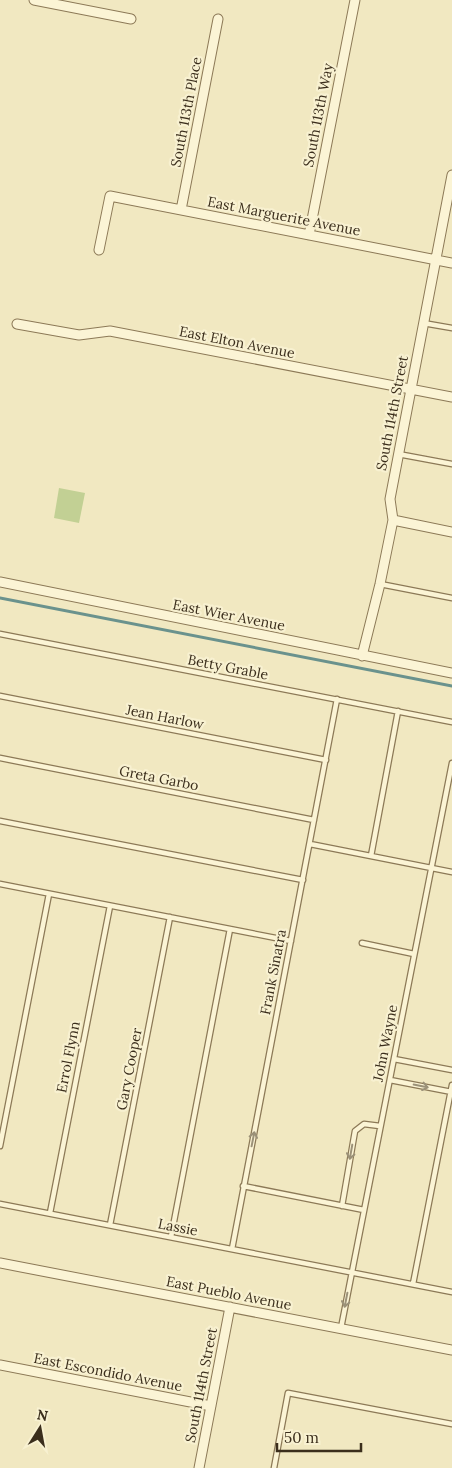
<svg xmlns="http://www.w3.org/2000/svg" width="452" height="1468" viewBox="0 0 452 1468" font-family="Lora,serif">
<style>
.green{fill:#c2d094}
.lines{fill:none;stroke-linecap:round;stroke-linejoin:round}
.stream{stroke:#6a928d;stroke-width:3}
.service-casing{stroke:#8c7957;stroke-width:7}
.minor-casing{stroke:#8c7957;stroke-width:11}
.service{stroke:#fbf4d5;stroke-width:4.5}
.minor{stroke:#fbf4d5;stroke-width:9}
.oneway{stroke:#9b9178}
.labels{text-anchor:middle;stroke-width:4.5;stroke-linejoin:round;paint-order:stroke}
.street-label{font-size:14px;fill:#3b2e1c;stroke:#f8f1d1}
</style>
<rect width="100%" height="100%" fill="#f1e8c1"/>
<!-- green -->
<path class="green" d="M59,488L85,493L79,523L54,518Z"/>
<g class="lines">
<!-- stream -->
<path class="stream" d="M0,598L452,686"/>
<defs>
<path id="service" d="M423,323L452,328
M398,454L452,464
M380,584L452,598
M0,634L452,722
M0,696L326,760
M0,758L314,820
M0,821L303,880
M310,844L452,872
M371,856L398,711
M0,884L291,941
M362,943L414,954
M394,1059L452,1070
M390,1080L452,1092
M0,1146L49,894
M243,1186L364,1210
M0,1204L452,1292
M342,1206L355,1131L364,1124L380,1126
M50,1213L110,906
M110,1225L170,917
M171,1237L230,929
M232,1249L337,699
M413,1284L452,1085
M341,1328L452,763
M274,1468L288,1393L452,1424"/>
<path id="minor" d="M34,0L131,19
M181,210L218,19
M309,235L355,0
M99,250L110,196L452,263
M17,324L79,335L110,331L452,397
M393,520L452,532
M0,582L452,673
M362,656L380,584L393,520L390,499L452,175
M0,1263L452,1350
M0,1365L211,1406
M199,1468L230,1307"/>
</defs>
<!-- service casing -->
<use href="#service" class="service-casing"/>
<!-- minor casing -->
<use href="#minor" class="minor-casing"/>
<!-- service -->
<use href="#service" class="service"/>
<!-- minor -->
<use href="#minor" class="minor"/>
</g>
<!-- one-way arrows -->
<defs><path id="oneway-shaft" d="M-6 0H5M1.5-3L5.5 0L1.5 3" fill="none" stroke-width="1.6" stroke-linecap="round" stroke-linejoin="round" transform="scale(1.25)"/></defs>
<g class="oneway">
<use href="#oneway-shaft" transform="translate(421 1086) rotate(11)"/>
<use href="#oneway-shaft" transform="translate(253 1139) rotate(-79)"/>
<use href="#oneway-shaft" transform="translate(351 1152) rotate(100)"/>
<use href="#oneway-shaft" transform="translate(346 1300) rotate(101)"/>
</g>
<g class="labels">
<!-- street labels -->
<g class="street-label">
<text transform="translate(186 112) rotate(-79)" y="5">South 113th Place</text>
<text transform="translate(318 115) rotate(-79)" y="5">South 113th Way</text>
<text transform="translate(284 216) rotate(11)" y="5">East Marguerite Avenue</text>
<text transform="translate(237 342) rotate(11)" y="5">East Elton Avenue</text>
<text transform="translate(392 413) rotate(-79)" y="5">South 114th Street</text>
<text transform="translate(229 615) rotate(11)" y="5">East Wier Avenue</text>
<text transform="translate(228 667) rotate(11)" y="5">Betty Grable</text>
<text transform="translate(165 717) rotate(11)" y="5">Jean Harlow</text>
<text transform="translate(159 778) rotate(11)" y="5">Greta Garbo</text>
<text transform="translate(273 972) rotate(-79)" y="5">Frank Sinatra</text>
<text transform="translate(385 1043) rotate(-79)" y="5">John Wayne</text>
<text transform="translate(68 1057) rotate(-79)" y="5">Errol Flynn</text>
<text transform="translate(129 1069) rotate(-79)" y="5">Gary Cooper</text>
<text transform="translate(178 1227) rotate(11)" y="5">Lassie</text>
<text transform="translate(229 1293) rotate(11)" y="5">East Pueblo Avenue</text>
<text transform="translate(108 1372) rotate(11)" y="5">East Escondido Avenue</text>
<text transform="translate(201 1385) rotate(-79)" y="5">South 114th Street</text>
</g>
</g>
<!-- north arrow -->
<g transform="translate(40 1428) rotate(11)" stroke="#f8f1d1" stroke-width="4" paint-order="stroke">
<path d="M0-4L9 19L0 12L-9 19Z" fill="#3b2e1c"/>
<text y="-8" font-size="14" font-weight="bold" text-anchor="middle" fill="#3b2e1c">N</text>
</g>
<!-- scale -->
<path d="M277 1443v8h84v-8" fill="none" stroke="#3b2e1c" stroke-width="2.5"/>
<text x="284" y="1443" font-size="15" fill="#3b2e1c" stroke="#f8f1d1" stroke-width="4" paint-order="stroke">50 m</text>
</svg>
